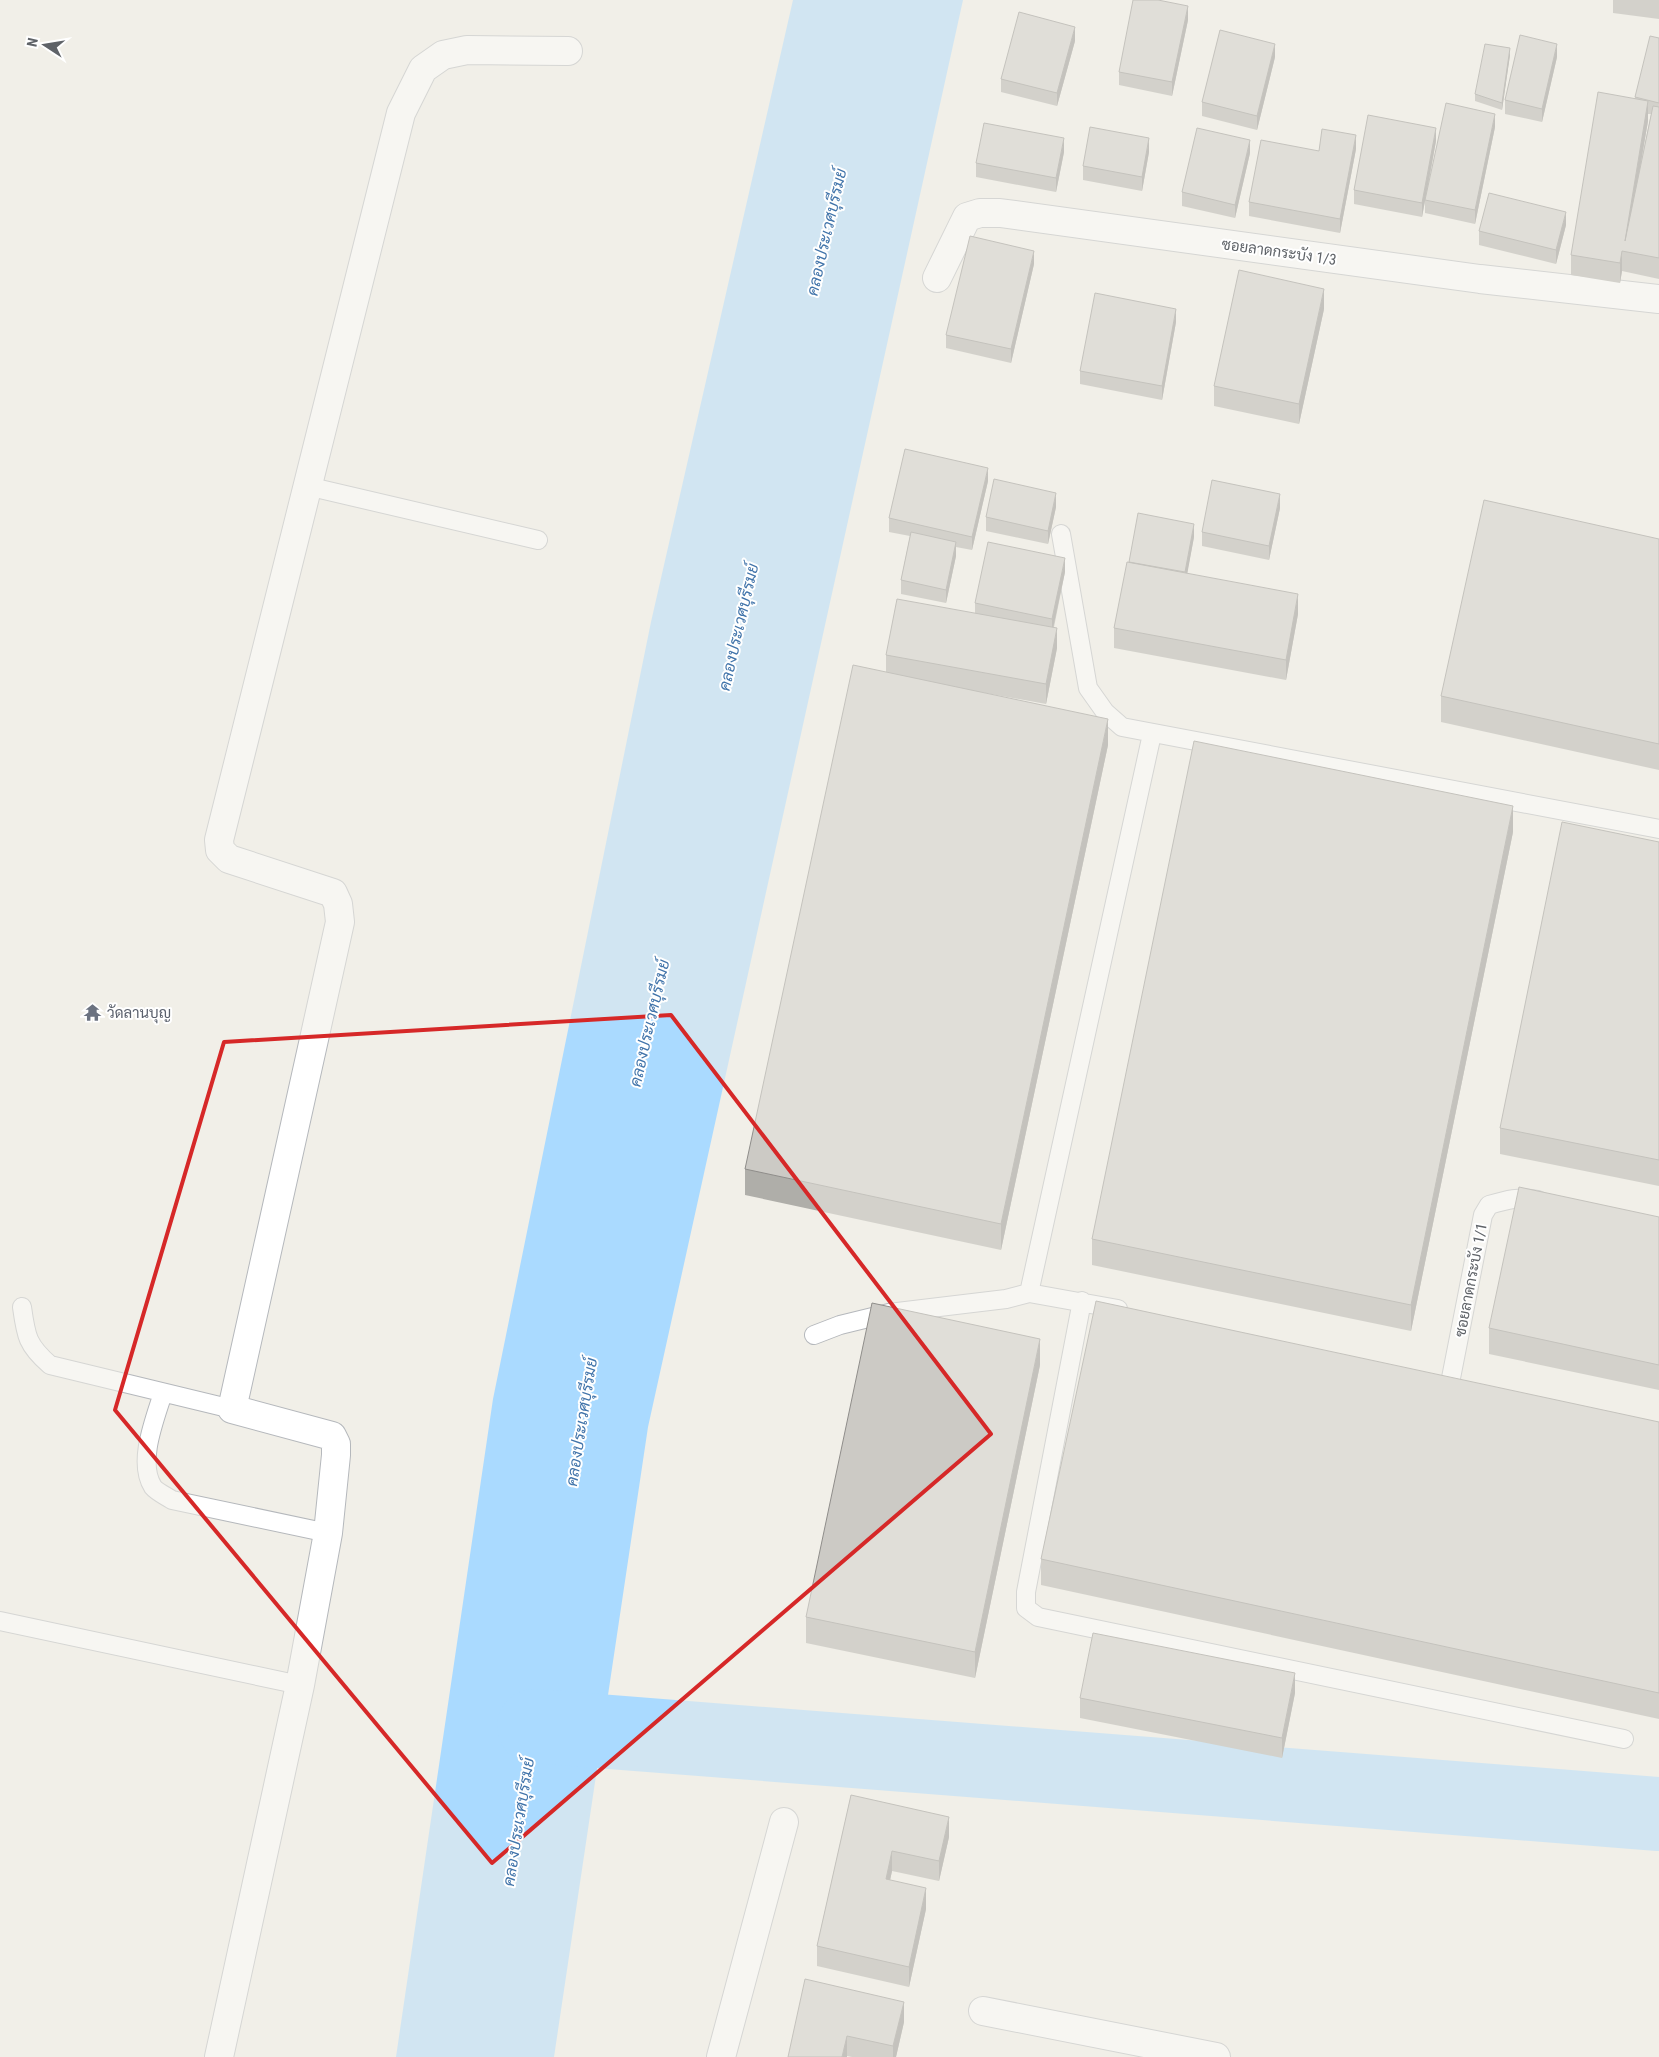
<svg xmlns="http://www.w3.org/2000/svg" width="1659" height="2057" viewBox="0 0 1659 2057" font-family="'Roboto Condensed',Sarabun,sans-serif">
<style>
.water{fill:#aadaff}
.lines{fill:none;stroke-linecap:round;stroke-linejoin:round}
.river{stroke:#aadaff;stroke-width:74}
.service-casing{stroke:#b5b8bc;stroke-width:20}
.minor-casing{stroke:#b5b8bc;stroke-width:30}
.service{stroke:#fff;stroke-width:18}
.minor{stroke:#fff;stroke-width:28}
.wall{fill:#afaea9;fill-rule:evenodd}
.shaded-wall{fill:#8f8d8a}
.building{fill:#cccac5;stroke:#8f8d8a}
.marked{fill:none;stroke:#d62828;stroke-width:4;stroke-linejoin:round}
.labels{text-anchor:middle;stroke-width:4;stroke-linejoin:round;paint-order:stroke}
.street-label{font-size:15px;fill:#5f6368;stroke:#fff}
.worship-label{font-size:15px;fill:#5b616d;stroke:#fff;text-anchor:start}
.water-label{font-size:16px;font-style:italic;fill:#4174aa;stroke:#fff}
</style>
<rect width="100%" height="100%" fill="#f1efe8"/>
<!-- water -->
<path class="water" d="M793,0H963L648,1427L554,2057H396L493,1399L651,622Z"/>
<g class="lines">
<!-- river -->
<path class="river" d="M534,1726L1659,1814"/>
<defs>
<path id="service" d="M307,486L538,540
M1061,534L1088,688L1105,712L1122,727L1659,829
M1029,1293L1152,734
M1082,1301L1026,1592V1608L1038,1617L1624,1739
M22,1307C26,1336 27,1345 50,1365L232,1409
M814,1335L840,1325L889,1313L1006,1299L1029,1293L1118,1309
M1451,1378L1483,1215L1489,1205C1506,1200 1520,1196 1538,1200
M163,1393C155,1419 137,1462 153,1487C157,1492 166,1496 172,1500L328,1533
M0,1621L300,1685"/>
<path id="minor" d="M937,278L967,217L980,213H1000L1480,279L1659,299
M983,2011L1216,2057
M219,2057L300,1685L328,1533L336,1455V1444L332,1436L232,1409L340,922L338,904L333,893L229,859L220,850L219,840L401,113L423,69L443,55L467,50L568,51
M721,2057L784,1822"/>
</defs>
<!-- service casing -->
<use href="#service" class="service-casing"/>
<!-- minor casing -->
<use href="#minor" class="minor-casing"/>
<!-- service -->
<use href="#service" class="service"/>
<!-- minor -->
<use href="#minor" class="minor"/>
</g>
<!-- wall -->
<path class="wall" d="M1613,0H1659V19L1613,13Z
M1188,20L1172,96L1119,85V72Z
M1659,38V279L1622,271L1620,283L1571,275V255ZM1648,114H1651L1640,167L1648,121Z
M1075,41L1057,106L1001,92V79Z
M1510,55L1502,110L1475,101V94Z
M1275,57L1257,130L1202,116V102Z
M1557,57L1542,122L1505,114V100Z
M1495,127L1475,224L1425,213V201L1422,217L1354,204V190L1436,141L1428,187Z
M1356,149L1340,233L1249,216V202Z
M1064,152L1056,192L976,177V163Z
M1149,152L1142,191L1083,180V166Z
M1250,153L1235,218L1182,206V192Z
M1566,225L1556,264L1479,245V231Z
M1034,264L1011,363L946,348V335Z
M1324,309L1299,424L1214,406V386Z
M1176,322L1162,400L1080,384V371Z
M988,481L972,550L956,547V556L946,603L901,594V580L910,536L889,532V518Z
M1056,507L1048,544L986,531V517Z
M1280,508L1269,560L1202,546V532Z
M1194,537L1187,573L1298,614L1286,680L1114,648V628L1129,562Z
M1659,539V770L1441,722V696Z
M1065,572L1054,627L1057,648L1046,704L980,692L1108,745L1001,1250L745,1195V1169L886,672V655L975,613V603Z
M1513,832L1411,1331L1092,1265V1239Z
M1659,842V1186L1500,1154V1128Z
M1659,1217V1390L1489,1354V1328Z
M1040,1365L975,1678L806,1643V1617Z
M1659,1422V1719L1041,1585V1559Z
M1295,1693L1282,1758L1080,1718V1698Z
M851,1795L949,1837L939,1881L892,1871L890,1880L926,1909L909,1987L817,1966V1946Z
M805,1979L904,2022L896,2057H852L847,2056Z"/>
<!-- shaded-wall -->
<path class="shaded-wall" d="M1188,6V20L1172,96V82Z
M1075,27V41L1057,106V93Z
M1275,44V57L1257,130V116Z
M1557,44V57L1542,122V109Z
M1510,48V55L1502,110V103Z
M1648,101V121L1626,252L1625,241Z
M1495,114V127L1475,224V210Z
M1436,128V141L1422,217V203Z
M1356,135V149L1340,233V219Z
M1064,138V152L1056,192V178Z
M1149,138V152L1142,191V177Z
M1250,140V153L1235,218V205Z
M1566,212V225L1556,264V250Z
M1034,251V264L1011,363V349Z
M1622,251V271L1620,283V263Z
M1324,289V309L1299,424V404Z
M1176,309V322L1162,400V386Z
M988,468V481L972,550V537Z
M1056,493V507L1048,544V531Z
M1280,494V508L1269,560V546Z
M1194,524V537L1185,586V572Z
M956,542V556L946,603V590Z
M1065,558V572L1052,633V619Z
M1298,594V614L1286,680V660Z
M1057,628V648L1046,704V684Z
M1108,719V745L1001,1250V1224Z
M1513,806V832L1411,1331V1305Z
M1040,1339V1365L975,1678V1652Z
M1295,1673V1693L1282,1758V1738Z
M949,1817V1837L939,1881V1861Z
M892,1851V1871L886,1899V1879Z
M926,1888V1909L909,1987V1967Z
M904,2002V2022L896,2057H893V2046Z
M847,2036V2057H842Z"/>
<!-- building -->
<path class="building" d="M1133,0H1158L1188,6L1172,82L1119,72Z
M1019,12L1075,27L1057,93L1001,79Z
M1220,30L1275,44L1257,116L1202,102Z
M1520,35L1557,44L1542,109L1505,100Z
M1650,36L1659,38V103L1635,97Z
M1485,44L1510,48L1502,103L1475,94Z
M1598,92L1648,101L1625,241L1653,106L1659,107V258L1622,251L1620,263L1571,255Z
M1446,103L1495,114L1475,210L1425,200Z
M1368,115L1436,128L1422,203L1354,190Z
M984,123L1064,138L1056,178L976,163Z
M1090,127L1149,138L1142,177L1083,166Z
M1197,128L1250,140L1235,205L1182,192Z
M1322,129L1356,135L1340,219L1249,202L1261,140L1319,151Z
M1489,193L1566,212L1556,250L1479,231Z
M970,236L1034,251L1011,349L946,335Z
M1239,270L1324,289L1299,404L1214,386Z
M1095,293L1176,309L1162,386L1080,371Z
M905,449L988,468L972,537L889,518Z
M994,479L1056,493L1048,531L986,517Z
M1212,480L1280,494L1269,546L1202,532Z
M1484,500L1659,539V744L1441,696Z
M1138,513L1194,524L1185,572L1129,562Z
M911,532L956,542L946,590L901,580Z
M988,542L1065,558L1052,619L975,603Z
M1127,562L1298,594L1286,660L1114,628Z
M897,599L1057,628L1046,684L886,655Z
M853,665L1108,719L1001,1224L745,1169Z
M1194,741L1513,806L1411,1305L1092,1239Z
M1562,822L1659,842V1160L1500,1128Z
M1519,1187L1659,1217V1365L1489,1328Z
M1096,1301L1659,1422V1693L1041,1559Z
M872,1303L1040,1339L975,1652L806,1617Z
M1093,1633L1295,1673L1282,1738L1080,1698Z
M851,1795L949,1817L939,1861L892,1851L886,1879L926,1888L909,1967L817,1946Z
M805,1979L904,2002L893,2046L847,2036L842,2057H788Z"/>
<!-- marked area -->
<path d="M0 0H1659V2057H0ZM671,1015L991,1434L492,1863L115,1410L224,1042Z" fill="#f1efe8" fill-opacity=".55" fill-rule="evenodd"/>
<path class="marked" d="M671,1015L991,1434L492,1863L115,1410L224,1042Z"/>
<!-- icons -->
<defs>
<symbol id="temple-bare" viewBox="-9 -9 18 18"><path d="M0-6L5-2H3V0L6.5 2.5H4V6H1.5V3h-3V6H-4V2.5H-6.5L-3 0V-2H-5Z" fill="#6b7280" stroke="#fff" stroke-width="2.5" paint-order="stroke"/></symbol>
</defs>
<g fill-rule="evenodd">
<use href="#temple-bare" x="80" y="1000" width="25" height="25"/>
</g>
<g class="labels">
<!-- street labels -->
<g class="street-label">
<text transform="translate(1279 252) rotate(8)" y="5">ซอยลาดกระบัง 1/3</text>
<text transform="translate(1471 1280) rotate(-79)" y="5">ซอยลาดกระบัง 1/1</text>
</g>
<!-- worship labels -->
<g class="worship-label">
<text x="107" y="1018">วัดลานบุญ</text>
</g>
<!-- water labels -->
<g class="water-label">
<text transform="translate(826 232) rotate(-77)" y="6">คลองประเวศบุรีรมย์</text>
<text transform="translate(738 627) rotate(-77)" y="6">คลองประเวศบุรีรมย์</text>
<text transform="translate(649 1023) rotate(-77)" y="6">คลองประเวศบุรีรมย์</text>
<text transform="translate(581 1422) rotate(-81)" y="6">คลองประเวศบุรีรมย์</text>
<text transform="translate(518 1822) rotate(-81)" y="6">คลองประเวศบุรีรมย์</text>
</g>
</g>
<!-- north arrow -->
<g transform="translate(45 45) rotate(282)" stroke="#ffffff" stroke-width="4" paint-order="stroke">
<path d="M0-4L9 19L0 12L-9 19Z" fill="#5f6368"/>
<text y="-8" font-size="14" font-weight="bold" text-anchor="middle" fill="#5f6368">N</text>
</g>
</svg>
